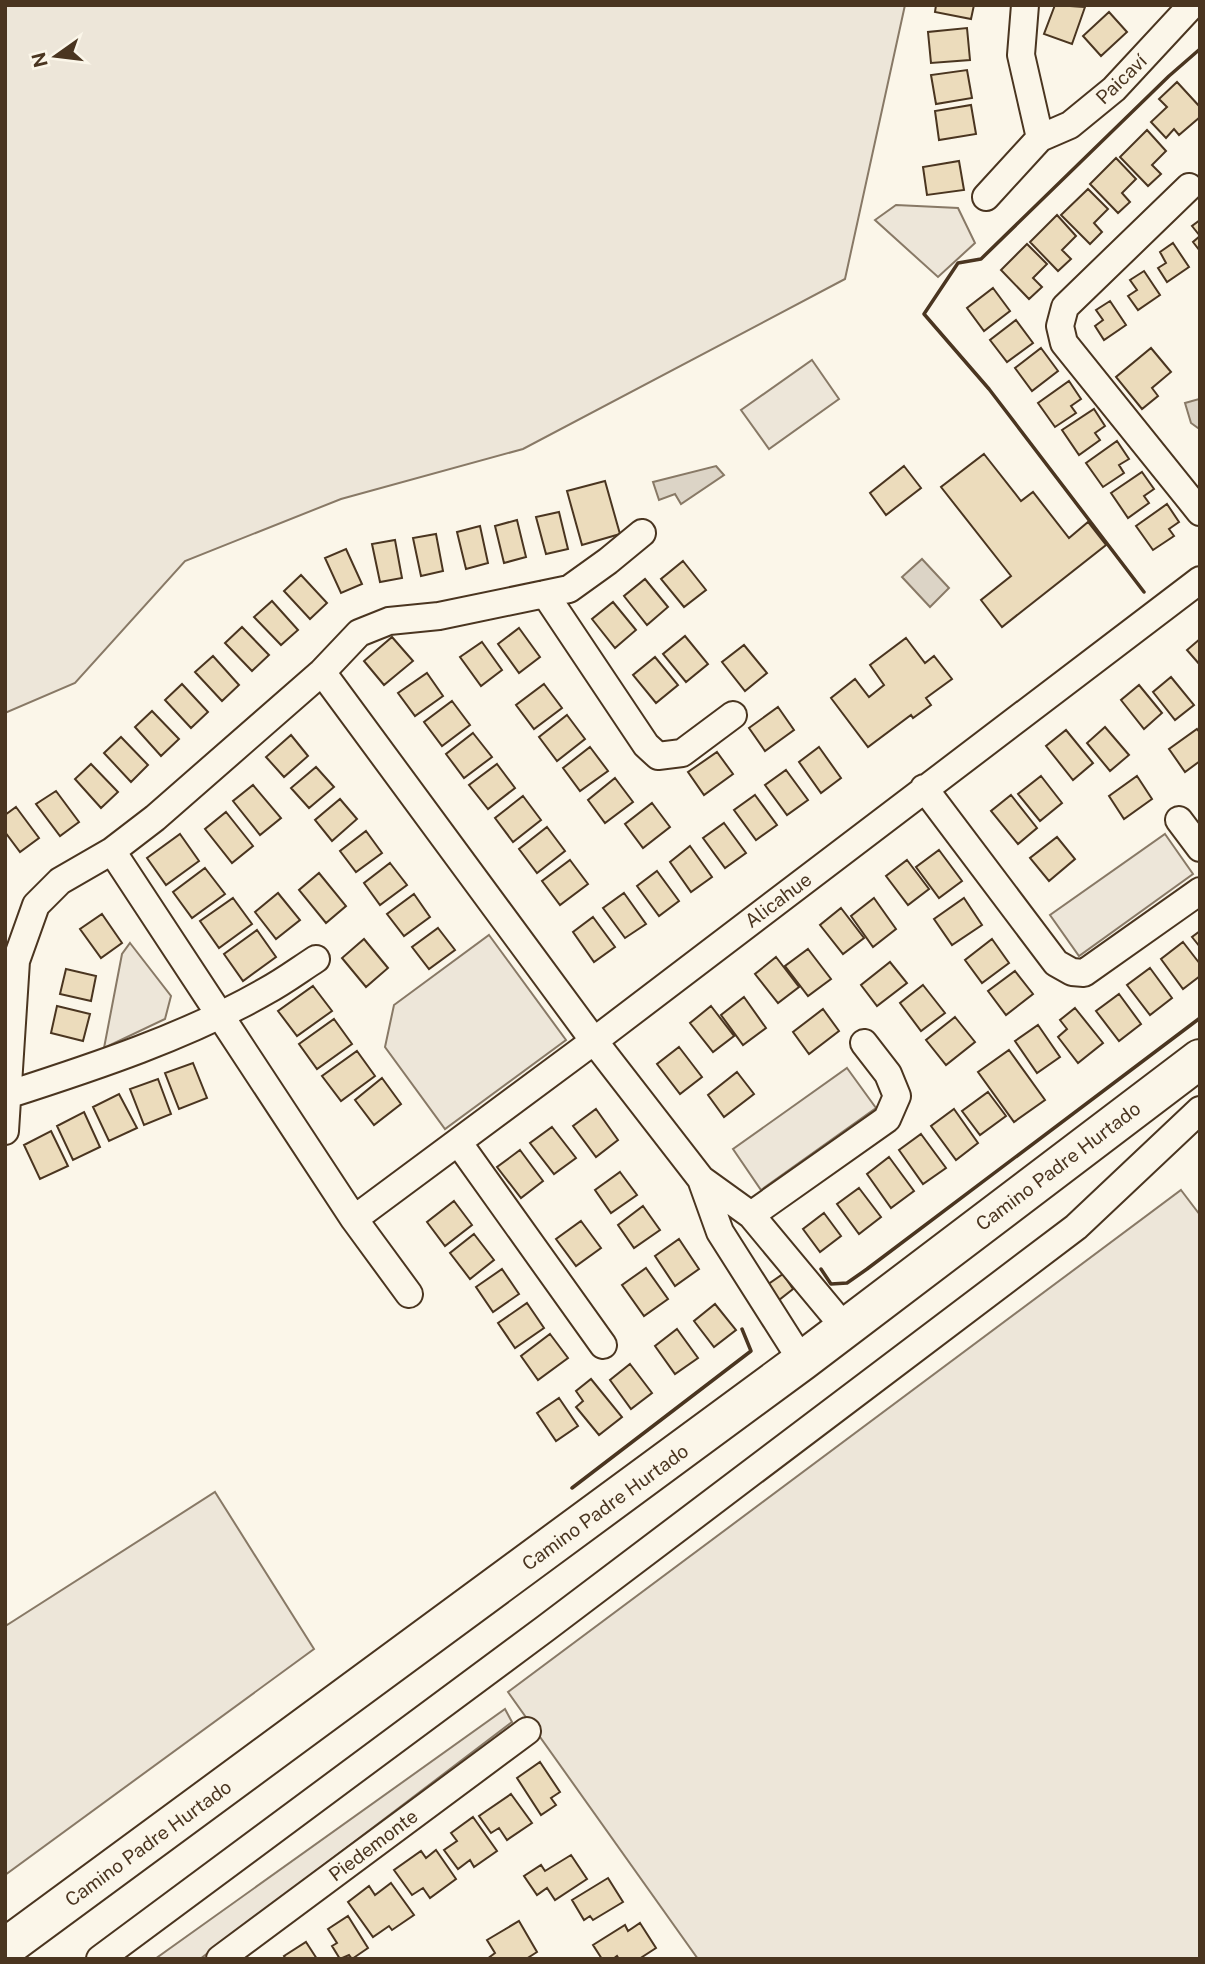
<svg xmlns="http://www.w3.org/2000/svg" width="1205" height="1964" viewBox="0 0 1205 1964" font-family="'Public Sans',sans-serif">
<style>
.green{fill:#ede6d9;stroke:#887966;stroke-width:2}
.water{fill:#dcd4c6;stroke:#887966;stroke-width:2}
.building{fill:#ecdcbc;stroke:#4a3520;stroke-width:2}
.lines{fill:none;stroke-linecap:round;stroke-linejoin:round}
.minor-casing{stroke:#4a3520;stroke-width:30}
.primary-casing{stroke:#4a3520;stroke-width:42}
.minor{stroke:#fbf6e9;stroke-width:26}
.primary{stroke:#fbf6e9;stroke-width:38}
.wall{stroke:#4a3520;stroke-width:3.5}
.labels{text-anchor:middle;stroke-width:5;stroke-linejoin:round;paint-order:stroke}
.street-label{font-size:19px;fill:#4a3520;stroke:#fbf6e9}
</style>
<rect width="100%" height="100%" fill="#fbf6e9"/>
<!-- green -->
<path class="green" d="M5,5H905L845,279L523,449L341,499L185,561L75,683L5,713Z
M896,205L958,208L975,243L938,277L875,220Z
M812,360L839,399L769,449L741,410Z
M1165,834L1193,874L1079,956L1050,915Z
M489,935L566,1040L445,1129L385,1047L394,1005Z
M130,943L171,996L165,1019L104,1048L122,954Z
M847,1068L876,1108L761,1190L733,1149Z
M1181,1190L1200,1215V1959H698L508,1692Z
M215,1492L314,1649L5,1875V1623L7,1625Z
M505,1709L512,1722L200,1959H155Z"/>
<!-- water -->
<path class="water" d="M1199,399L1200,428H1198L1191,423L1185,403Z
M716,466L724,475L681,504L675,494L659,500L653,482Z
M922,559L949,588L930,607L902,577Z"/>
<!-- building -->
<path class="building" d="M936,5H974L971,19L935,12Z
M1055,5L1085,7L1072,44L1044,34Z
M1109,12L1127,32L1101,56L1083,36Z
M967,28L970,60L931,63L928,32Z
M967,70L972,98L936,104L931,75Z
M1177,82L1200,107V117L1179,135L1174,129L1166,138L1151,122L1167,107L1159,99Z
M971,105L976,134L939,140L935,111Z
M1147,130L1166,151L1152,165L1161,174L1148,186L1120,157Z
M1116,158L1136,179L1122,193L1130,202L1118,213L1090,184Z
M959,161L964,190L927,195L923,167Z
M1088,189L1108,209L1094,223L1102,232L1090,244L1061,215Z
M1057,215L1076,236L1062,250L1071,259L1058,271L1030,242Z
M1200,220V236L1192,226Z
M1200,236V251L1193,242Z
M1173,243L1189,267L1167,282L1158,268L1166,263L1160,252Z
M1027,244L1047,264L1033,278L1042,287L1029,299L1001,270Z
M1144,271L1160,295L1138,310L1128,296L1137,290L1130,280Z
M993,288L1010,311L984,331L967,308Z
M1110,301L1126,325L1104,340L1095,326L1103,320L1096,310Z
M1016,320L1033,343L1007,362L990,340Z
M1041,348L1058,371L1032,391L1015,368Z
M1151,348L1171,372L1152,388L1158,396L1142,409L1116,377Z
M1069,381L1081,399L1071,406L1076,413L1055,427L1038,403Z
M1094,409L1105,426L1095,433L1100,440L1079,455L1062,430Z
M1117,441L1129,459L1119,465L1124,473L1103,487L1086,463Z
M984,454L1021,501L1033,492L1069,538L1088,522L1106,545L1002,627L981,600L1011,576L941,487Z
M904,466L921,488L886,515L870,493Z
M1142,472L1154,489L1144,496L1149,503L1128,518L1111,493Z
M605,481L620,534L582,545L567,491Z
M1167,504L1179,522L1169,529L1174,536L1153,550L1136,526Z
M559,512L568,549L546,554L536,517Z
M517,520L526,557L504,563L495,526Z
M480,526L488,563L466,569L457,532Z
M436,534L443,571L421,576L413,538Z
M395,540L402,578L380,582L372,544Z
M346,549L362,584L341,593L325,558Z
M683,561L706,590L684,607L661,579Z
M301,575L327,603L310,619L284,591Z
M645,579L668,607L647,625L624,596Z
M272,601L298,630L281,645L254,617Z
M613,602L636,630L615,648L592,619Z
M242,627L269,655L252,671L225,643Z
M519,628L540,657L519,673L498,644Z
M685,636L708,664L686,682L663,654Z
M392,637L413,661L384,685L364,661Z
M906,638L925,663L934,656L952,679L926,698L931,705L913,718L911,715L868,747L831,698L855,679L869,697L884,685L870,665Z
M1200,639V665L1187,650Z
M482,642L502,670L481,686L460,657Z
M744,645L767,673L745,691L722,662Z
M213,656L239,685L222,701L195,672Z
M655,657L678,685L656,703L633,675Z
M427,673L443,696L415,716L398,693Z
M1171,677L1194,705L1175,720L1153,692Z
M182,684L208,712L191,728L165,700Z
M544,684L562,708L534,729L516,705Z
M1139,685L1162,713L1144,729L1121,700Z
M452,701L470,725L442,746L424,722Z
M778,707L794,730L765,751L749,728Z
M152,711L179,739L161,756L135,727Z
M567,715L585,739L557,761L539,737Z
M1105,727L1129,755L1110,771L1087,743Z
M1197,729L1200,733V761L1185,772L1169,749Z
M1066,730L1093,763L1073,780L1046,746Z
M473,733L492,757L464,778L446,754Z
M291,735L308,756L284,777L266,757Z
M121,737L148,765L131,782L104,753Z
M590,747L608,771L580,791L563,768Z
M819,747L841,778L821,793L799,762Z
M717,752L733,774L704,795L688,772Z
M91,764L118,792L101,808L75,779Z
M497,764L515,788L488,809L469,785Z
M316,767L334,787L309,808L291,788Z
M786,770L808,800L787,815L765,785Z
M1041,776L1062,803L1040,821L1018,794Z
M1137,776L1152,799L1124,819L1109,796Z
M615,778L633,802L605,823L588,800Z
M253,785L281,818L260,835L233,801Z
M56,791L79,822L60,836L36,804Z
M755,795L777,825L756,840L734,810Z
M1011,795L1037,828L1018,844L991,811Z
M523,796L541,820L513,842L495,818Z
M340,799L357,819L332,841L315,820Z
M652,803L670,827L643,848L625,824Z
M16,807L39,838L20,852L5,832V815Z
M226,812L253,846L232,863L205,829Z
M724,823L746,853L725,868L703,838Z
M547,827L565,851L537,873L519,849Z
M366,831L382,853L356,872L340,851Z
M180,834L199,861L166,885L147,858Z
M1057,837L1075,859L1049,881L1030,858Z
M690,846L712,877L691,892L670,862Z
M939,850L962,881L939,898L916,867Z
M570,860L588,884L560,905L542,881Z
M907,860L929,889L908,905L886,876Z
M390,863L407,885L380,905L364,883Z
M205,868L225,894L192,918L173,892Z
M657,871L679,901L659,916L637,886Z
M319,873L346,906L326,923L299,890Z
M278,893L300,920L276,939L255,912Z
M624,893L646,924L625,938L603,908Z
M414,894L430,917L404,936L387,914Z
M233,898L252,924L219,948L200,921Z
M874,898L896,929L873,947L851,916Z
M964,898L982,925L952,945L934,919Z
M841,908L864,938L843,954L820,925Z
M102,914L122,943L101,958L80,929Z
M593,917L615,947L594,962L573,932Z
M438,928L455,950L429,969L412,947Z
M257,930L276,957L243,981L224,954Z
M1200,931V947L1192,937Z
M364,939L388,968L366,987L342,958Z
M992,939L1009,963L982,983L965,960Z
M1183,942L1200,964V976L1183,989L1161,959Z
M808,949L831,979L808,996L785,966Z
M776,957L799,987L778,1003L755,974Z
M890,962L907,983L877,1006L861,985Z
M1150,968L1172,998L1150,1015L1127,985Z
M66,969L96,976L91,1001L60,994Z
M1015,971L1033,994L1006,1015L988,991Z
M923,985L945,1013L921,1031L900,1003Z
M313,986L332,1011L297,1036L278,1011Z
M1119,994L1141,1024L1119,1041L1096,1011Z
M744,997L766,1028L743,1045L721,1015Z
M57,1006L90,1014L83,1041L51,1033Z
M711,1006L734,1036L713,1052L690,1023Z
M1075,1008L1103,1043L1078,1063L1058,1037L1067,1029L1060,1020Z
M823,1009L839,1031L809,1054L793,1032Z
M955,1017L975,1042L946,1065L926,1040Z
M334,1019L352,1044L317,1069L299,1044Z
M1038,1025L1060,1057L1037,1073L1015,1041Z
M679,1047L702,1077L680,1094L657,1064Z
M1009,1050L1045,1100L1014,1122L978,1072Z
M357,1051L375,1076L341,1101L322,1076Z
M193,1063L207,1098L179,1109L165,1073Z
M737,1072L754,1094L724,1117L708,1095Z
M382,1078L401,1104L374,1125L355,1100Z
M158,1079L171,1114L144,1125L130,1089Z
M988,1092L1006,1116L980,1135L962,1111Z
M119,1094L137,1128L109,1141L93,1107Z
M596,1109L618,1140L596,1157L573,1126Z
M954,1109L978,1143L956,1160L931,1126Z
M84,1112L100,1147L73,1160L57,1126Z
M552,1127L576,1158L554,1174L530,1143Z
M51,1131L68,1166L40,1179L24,1145Z
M921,1134L946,1168L923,1184L899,1150Z
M520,1150L543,1181L521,1198L497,1167Z
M889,1157L914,1191L891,1208L867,1174Z
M620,1172L637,1195L611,1213L595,1190Z
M859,1188L881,1217L859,1234L837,1204Z
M454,1201L472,1225L445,1246L427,1222Z
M643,1206L660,1230L634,1248L618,1225Z
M824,1213L841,1236L820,1252L803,1229Z
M581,1221L601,1248L576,1266L556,1239Z
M474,1234L494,1260L470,1279L450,1253Z
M679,1239L699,1269L675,1286L655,1256Z
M646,1268L668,1299L644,1316L622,1285Z
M502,1269L519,1294L493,1312L476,1287Z
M783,1274L793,1289L779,1300L767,1285Z
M527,1303L544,1328L515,1348L498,1323Z
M715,1304L736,1330L714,1347L694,1321Z
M677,1329L698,1358L675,1374L655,1346Z
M550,1334L568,1358L538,1380L521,1356Z
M630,1364L652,1393L631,1409L610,1380Z
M591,1379L622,1417L599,1435L576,1407L583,1401L576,1391Z
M559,1398L578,1426L556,1441L537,1413Z
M540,1762L560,1792L551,1798L556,1805L541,1815L517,1778Z
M511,1794L532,1823L507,1840L499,1828L491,1833L479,1816Z
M473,1817L497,1851L474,1867L470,1860L458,1869L444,1850L457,1841L451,1833Z
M436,1850L456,1879L430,1898L423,1888L412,1895L394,1870L421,1851L426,1858Z
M571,1855L587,1879L555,1900L547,1888L537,1895L524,1876L541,1865L545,1871Z
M608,1878L623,1902L593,1920L590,1916L584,1920L572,1900Z
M391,1883L414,1915L392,1930L389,1926L373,1937L348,1902L369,1886L375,1895Z
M348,1916L368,1948L352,1959L349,1955L340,1959L332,1946L337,1943L328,1929Z
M519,1921L537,1952L526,1959H487L495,1953L487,1940Z
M640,1923L656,1948L639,1959H619L617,1956L613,1959H602L593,1945L625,1925L628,1931Z
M306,1942L317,1959H286L284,1956Z"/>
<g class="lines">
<defs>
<path id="minor" d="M1025,5L1021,55L1040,138
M1189,187L1065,307L1060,326L1064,343L1200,512
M986,197L1040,138L1070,125L1114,89L1192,5
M545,594L646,745L658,756L682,753L733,715
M322,672L594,1041L701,1179L751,1215L845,1328
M924,788L1056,963L1072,972L1084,973L1200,891
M1179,820L1200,848
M112,851L354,1219L409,1294
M7,1095C94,1067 188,1036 266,991C283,982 299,970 316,959
M5,1131L16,961L36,905L60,881L112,851L155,818L322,672L359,633L389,621L439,616L569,589L608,561L642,533
M458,1142L603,1345
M701,1179L720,1232L802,1361
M751,1215L887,1119L897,1096L888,1074L864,1043
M354,1219L594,1041L1200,580
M100,1959L546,1628L1076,1227L1200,1110
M220,1959L527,1731"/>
<path id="primary" d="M5,1948L802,1361L1200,1059"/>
</defs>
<!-- minor casing -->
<use href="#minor" class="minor-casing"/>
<!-- primary casing -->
<use href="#primary" class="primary-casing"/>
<!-- minor -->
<use href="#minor" class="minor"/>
<!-- primary -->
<use href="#primary" class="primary"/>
<!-- wall -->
<path class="wall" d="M1144,592L989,389L924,314L958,263L981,259L1169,76L1200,49
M821,1269L831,1284L847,1283L867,1269L1200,1018
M572,1488L751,1351L742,1329"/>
</g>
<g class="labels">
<!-- street labels -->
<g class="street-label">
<text transform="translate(1121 79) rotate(-44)" y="7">Paicaví</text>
<text transform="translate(778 900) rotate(-37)" y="7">Alicahue</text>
<text transform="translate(1058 1166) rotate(-37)" y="7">Camino Padre Hurtado</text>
<text transform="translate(605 1507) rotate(-36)" y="7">Camino Padre Hurtado</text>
<text transform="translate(148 1843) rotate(-36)" y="7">Camino Padre Hurtado</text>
<text transform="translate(373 1845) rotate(-37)" y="7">Piedemonte</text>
</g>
</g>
<!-- border -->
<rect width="1205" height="1964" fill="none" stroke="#4a3520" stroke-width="14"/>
<!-- north arrow -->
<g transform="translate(56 56) rotate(256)" stroke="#fbf6e9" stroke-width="5" paint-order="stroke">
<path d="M0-5L12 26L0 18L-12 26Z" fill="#4a3520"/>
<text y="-10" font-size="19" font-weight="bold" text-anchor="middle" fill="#4a3520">N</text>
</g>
</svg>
